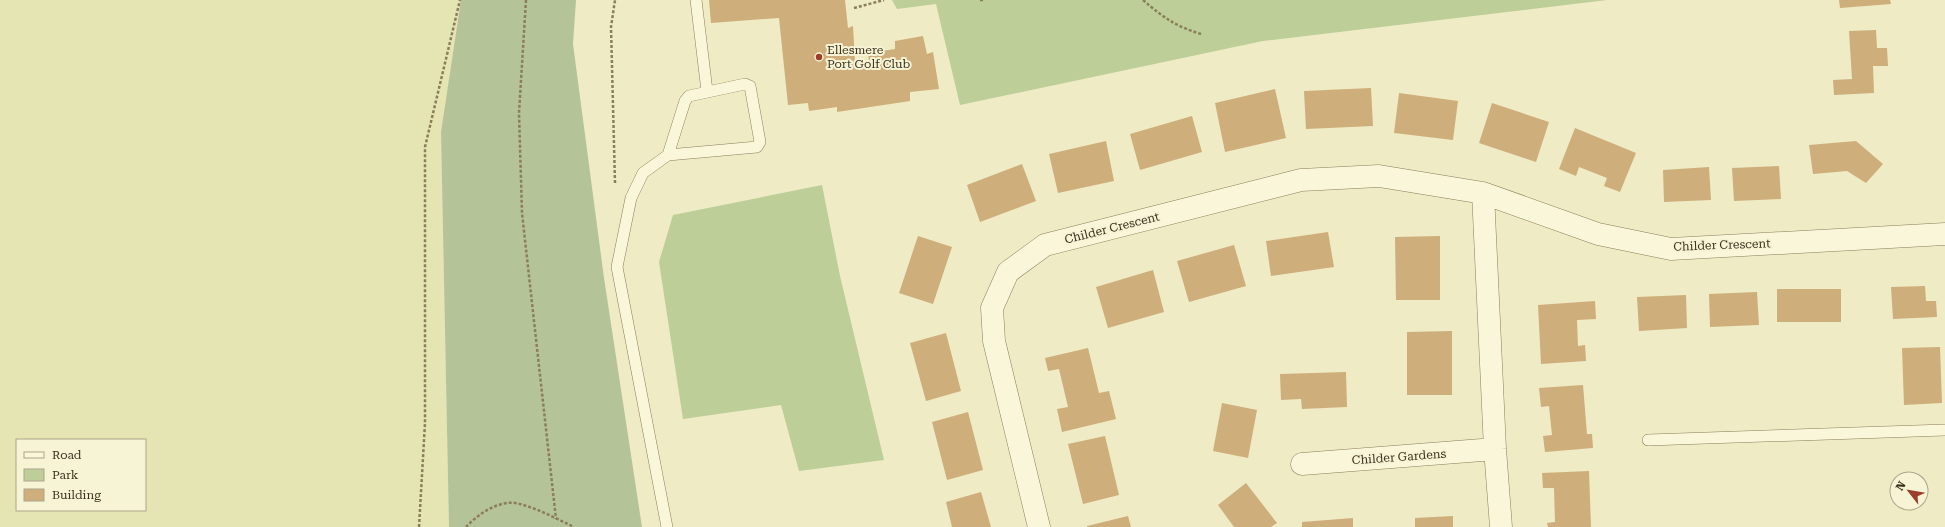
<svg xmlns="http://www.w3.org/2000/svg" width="1945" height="527" viewBox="0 0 1945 527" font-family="'Roboto Serif',serif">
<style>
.farmland{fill:#e4e5b2;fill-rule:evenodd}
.green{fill:#bdce98}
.cemetery{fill:#b5c398}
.building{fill:#ceae7a}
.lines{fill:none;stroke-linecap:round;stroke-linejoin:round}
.lane-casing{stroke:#8b7e5a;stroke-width:12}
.street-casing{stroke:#8b7e5a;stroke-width:23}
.path{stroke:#8b7e5a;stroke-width:2.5;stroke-dasharray:3 2;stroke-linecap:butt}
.lane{stroke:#faf6d9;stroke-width:11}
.street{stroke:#faf6d9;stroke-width:22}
.poi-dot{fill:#9c3e29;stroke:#f7f3d5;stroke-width:1.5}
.labels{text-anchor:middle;stroke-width:4;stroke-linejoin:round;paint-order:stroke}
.poi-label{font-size:12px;fill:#3b321f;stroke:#f7f3d5;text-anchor:start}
.street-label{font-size:12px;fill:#3b321f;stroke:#f7f3d5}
</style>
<rect width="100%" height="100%" fill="#efebc5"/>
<!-- farmland -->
<path class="farmland" d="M0,0H461L441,132L449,527H0ZM17,440H145V510H17Z"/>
<!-- green -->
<path class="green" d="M892,0H1607L1263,41L960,105L936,4L897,9Z
M822,185L840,276L884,460L799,471L781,405L683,419L659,262L673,215Z"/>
<!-- cemetery -->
<path class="cemetery" d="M461,0H576L573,44L604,278L642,527H449L441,132Z"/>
<!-- building -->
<path class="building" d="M709,0H845L848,28L853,26L855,62L869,61L868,53L895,49V41L923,36L927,54L933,52L939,89L910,92V101L837,112V107L809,111L808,103L788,105L779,18L711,23Z
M1839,0H1890L1891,4L1840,8Z
M1876,30L1877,48H1887L1888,66H1873L1874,93L1834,95L1833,80L1852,79L1849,31Z
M1371,88L1373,126L1306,129L1304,91Z
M1275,89L1286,138L1225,152L1215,103Z
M1399,93L1458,101L1453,140L1394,133Z
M1492,103L1549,122L1536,162L1479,143Z
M1192,116L1202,152L1140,170L1130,134Z
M1575,128L1636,153L1620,192L1604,186L1607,178L1579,167L1576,176L1559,169Z
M1106,141L1114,181L1058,193L1049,154Z
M1856,141L1883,164L1866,183L1847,171L1813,174L1809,145Z
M1022,164L1036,201L980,222L967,185Z
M1779,166L1781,199L1734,201L1732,168Z
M1709,167L1711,200L1664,202L1663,170Z
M1328,232L1334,267L1271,276L1266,241Z
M918,236L952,247L933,304L899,293Z
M1440,236V300H1396L1395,237Z
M1234,245L1246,286L1189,302L1177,261Z
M1153,270L1164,312L1108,328L1096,287Z
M1925,286L1926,301H1936L1937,317L1893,319L1891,287Z
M1777,289H1841V322H1777Z
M1757,292L1759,325L1710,327L1709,294Z
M1686,295L1687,328L1639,331L1637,297Z
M1595,301L1596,319L1577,320L1578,346L1585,345L1586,361L1541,364L1538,305Z
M1452,331V395H1407V332Z
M946,333L961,391L926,401L910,343Z
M1940,347L1942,403L1904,405L1902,348Z
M1088,348L1099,393L1109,391L1116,419L1062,432L1057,409L1068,407L1059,369L1048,371L1045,358Z
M1346,372L1347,407L1302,409L1301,399L1281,400L1280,374Z
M1583,385L1587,434H1592L1593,448L1545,452L1543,436L1552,435L1549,406L1541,407L1539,388Z
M1222,403L1257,410L1248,458L1213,451Z
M968,412L983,470L947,480L932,422Z
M1105,436L1119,495L1083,504L1068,444Z
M1589,471L1591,527H1548L1547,523L1555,522L1554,488H1543L1542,473Z
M1246,483L1277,523L1271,527H1234L1218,505Z
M981,492L991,527H952L946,502Z
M1128,516L1131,527H1087V526Z
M1453,516V527H1415V518Z
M1353,518V527H1302V522Z"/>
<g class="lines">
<defs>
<path id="lane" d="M696,0L707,91
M1648,440L1945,430
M667,527L617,267L631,198L643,173L668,155L757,147L760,142L750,86L745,84L689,96L685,101L668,155"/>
<path id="street" d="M1483,193L1495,449L1501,527
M1302,464L1495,449
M1039,527L994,341L992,308L1008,272L1045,245L1301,180L1379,176L1483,193L1598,234L1671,249L1945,234"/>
</defs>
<!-- lane casing -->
<use href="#lane" class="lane-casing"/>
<!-- street casing -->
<use href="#street" class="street-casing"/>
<!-- path -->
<path class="path" d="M526,0L519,113L522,213L556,519
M980,0H984
M1143,0C1164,18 1175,26 1201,34
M854,8L884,0
M615,183L611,27L615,0
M419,527L425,423V147L460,0
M466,527C478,514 501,498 520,504C539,509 557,519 574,527"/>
<!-- lane -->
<use href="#lane" class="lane"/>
<!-- street -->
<use href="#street" class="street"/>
</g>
<!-- markers -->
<circle class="poi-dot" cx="819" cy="57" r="4"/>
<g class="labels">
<!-- poi labels -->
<g class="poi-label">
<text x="827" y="54">Ellesmere<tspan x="827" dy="14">Port Golf Club</tspan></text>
</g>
<!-- street labels -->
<g class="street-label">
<text transform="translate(1112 228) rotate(-14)" y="4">Childer Crescent</text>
<text transform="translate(1722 245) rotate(-2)" y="4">Childer Crescent</text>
<text transform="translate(1399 457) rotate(-4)" y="4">Childer Gardens</text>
</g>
</g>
<!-- legend -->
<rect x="16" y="439" width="130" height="72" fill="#f7f3d5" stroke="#aca68c"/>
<rect x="24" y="452" width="20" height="6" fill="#faf6d9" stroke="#aca68c"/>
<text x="52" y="459" font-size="12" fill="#3b321f">Road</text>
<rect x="24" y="469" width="20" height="12" fill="#bdce98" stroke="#aca68c"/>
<text x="52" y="479" font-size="12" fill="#3b321f">Park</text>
<rect x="24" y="489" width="20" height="12" fill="#ceae7a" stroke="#aca68c"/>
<text x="52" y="499" font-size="12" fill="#3b321f">Building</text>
<!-- north arrow -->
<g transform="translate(1909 491) rotate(301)"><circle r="19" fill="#f7f3d5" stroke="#aca68c"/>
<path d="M0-3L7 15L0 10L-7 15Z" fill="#9c3e29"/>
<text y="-6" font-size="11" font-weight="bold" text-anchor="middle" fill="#3b321f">N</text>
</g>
</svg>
